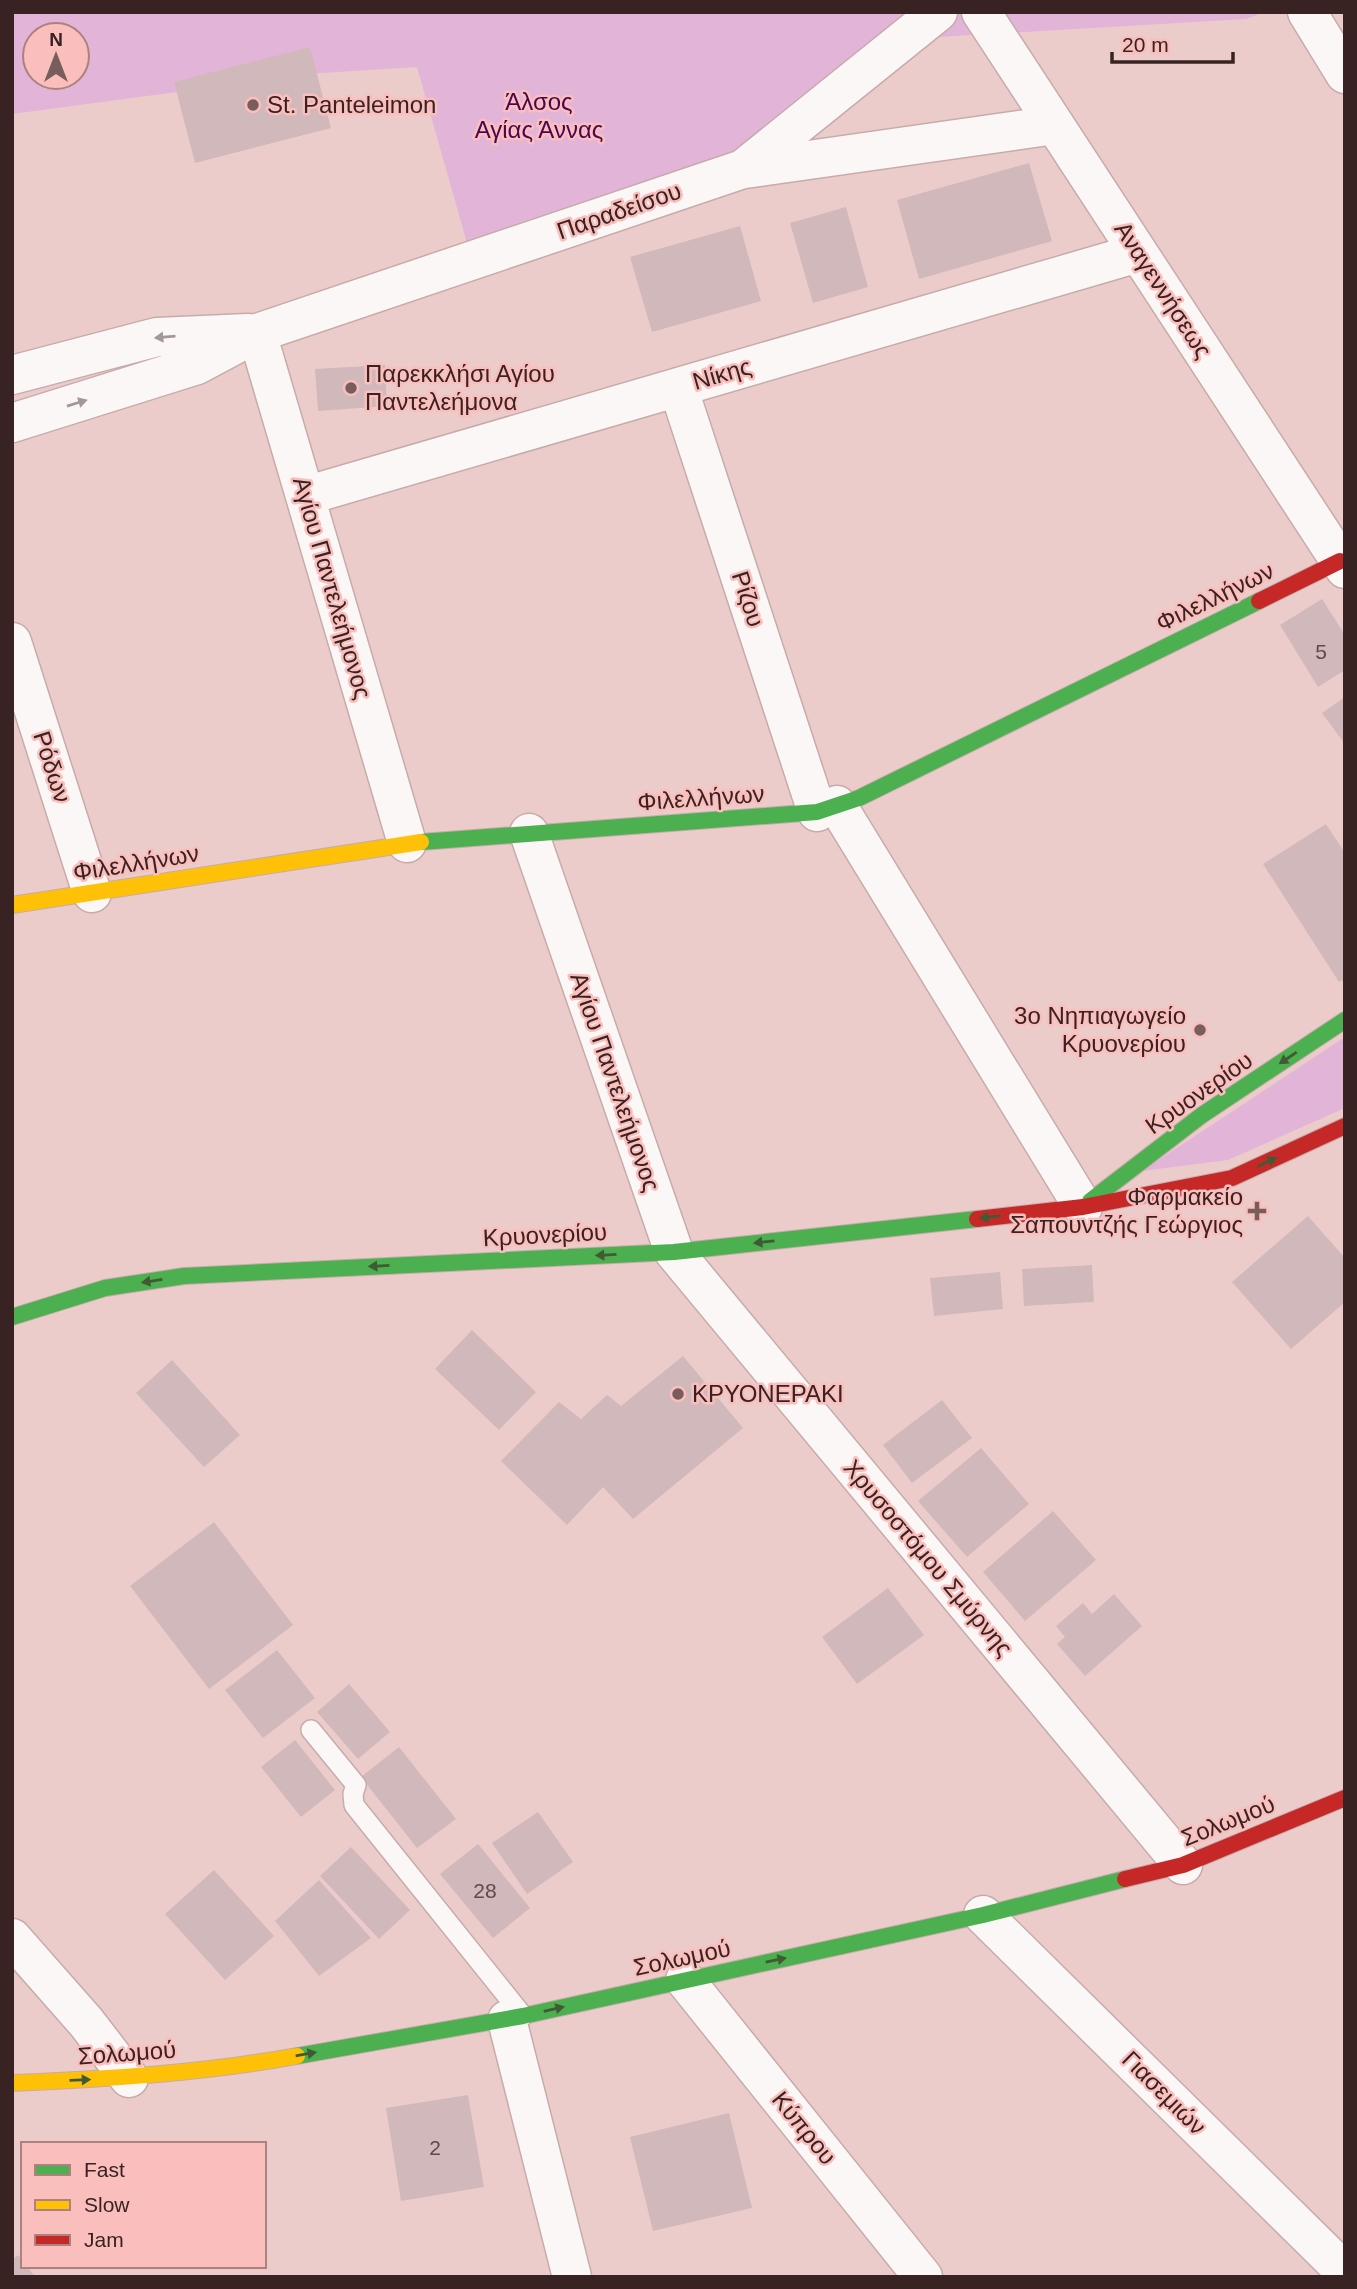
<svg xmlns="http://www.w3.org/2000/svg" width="1357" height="2289" viewBox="0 0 1357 2289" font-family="Arial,sans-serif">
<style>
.green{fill:#e2b4d8;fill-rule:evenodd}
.building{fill:#d1b8ba}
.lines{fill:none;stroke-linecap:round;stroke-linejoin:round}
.lane-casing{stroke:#c5acab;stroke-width:22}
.street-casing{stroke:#c5acab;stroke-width:41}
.fast-casing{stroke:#c5acab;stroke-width:18}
.slow-casing{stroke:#c5acab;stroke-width:18}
.jam-casing{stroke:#c5acab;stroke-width:18}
.lane{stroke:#fcf7f7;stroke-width:19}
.street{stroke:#fcf7f7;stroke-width:38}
.fast{stroke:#4caf50;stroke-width:16}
.slow{stroke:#ffc107;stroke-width:16}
.jam{stroke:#c62828;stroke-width:16}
.oneway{fill:#a49897}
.oneway2{fill:#405b34}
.poi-dot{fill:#775e5d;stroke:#fabfbc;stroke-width:2.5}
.labels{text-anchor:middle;stroke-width:5;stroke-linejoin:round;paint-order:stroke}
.number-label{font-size:21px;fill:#604a4a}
.park-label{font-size:24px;fill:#490553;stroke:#fabfbc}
.poi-label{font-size:24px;fill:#382322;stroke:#fabfbc;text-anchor:start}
.street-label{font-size:24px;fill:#382322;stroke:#fabfbc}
</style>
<rect width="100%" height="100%" fill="#ecccca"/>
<!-- green -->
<path class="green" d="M12,12H1264L1246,19L921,38L743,169L467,243L417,67L321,73L12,114ZM35,35H77V77H35Z
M1345,1037V1108L1228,1160L1142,1171Z"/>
<!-- building -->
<path class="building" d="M310,47L331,128L195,163L174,82Z
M1029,163L1052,241L919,279L897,200Z
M846,207L868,287L813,303L790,223Z
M740,226L761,301L652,332L630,257Z
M385,365L387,406L318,411L315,369Z
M1322,599L1345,635V670L1318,687L1280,625Z
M1345,697V744L1322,713Z
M1326,824L1345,853V979L1339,982L1263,864Z
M1308,1216L1345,1258V1302L1291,1349L1232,1282Z
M1092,1265L1094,1302L1024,1306L1022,1269Z
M1000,1272L1003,1309L934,1316L930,1278Z
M472,1330L536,1392L499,1430L435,1369Z
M683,1356L743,1428L633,1519L603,1487L567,1525L501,1461L559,1402L581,1419L607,1395L621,1406Z
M172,1360L240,1435L204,1467L136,1393Z
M942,1400L972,1438L912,1483L883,1445Z
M981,1448L1029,1504L967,1557L918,1501Z
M1053,1511L1096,1560L1025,1621L983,1572Z
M214,1522L293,1625L209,1689L130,1586Z
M888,1588L924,1635L857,1684L822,1637Z
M1114,1594L1142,1626L1085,1676L1057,1644L1065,1637L1056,1626L1083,1603L1092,1614Z
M277,1650L315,1698L263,1738L225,1690Z
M349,1684L390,1732L358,1759L317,1712Z
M295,1740L335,1790L301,1817L261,1767Z
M399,1747L456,1819L417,1848L361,1777Z
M538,1812L573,1862L527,1894L492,1843Z
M478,1844L530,1908L493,1938L440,1874Z
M351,1847L410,1910L379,1939L320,1876Z
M214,1870L274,1936L225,1980L165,1914Z
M319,1880L371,1938L319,1976L275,1921Z
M468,2095L484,2187L401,2201L386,2108Z
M729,2113L752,2208L653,2231L630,2137Z
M18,2255L23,2262V2266H27L35,2277H12V2260Z"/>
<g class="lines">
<defs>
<path id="lane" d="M311,1730L356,1785L353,1794L354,1805L523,2016"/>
<path id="street" d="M981,12L1345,569
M1307,12L1345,74
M745,169L1055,125
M257,333L407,843
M12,375L157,337L248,333
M678,387L817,812
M12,423L197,365L257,333L743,169L938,12
M305,496L1138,253
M12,642L92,893
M837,805L1083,1207
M529,833L674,1252L1183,1865
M983,1915L1345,2272
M12,1938L86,2022L129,2078
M685,1980L923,2277
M507,2020L572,2277"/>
<path id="fast" d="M421,842L817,812L859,798L1259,601
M1090,1201L1202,1115L1345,1020
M12,1317L105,1288L184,1276L674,1252L977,1219
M297,2056L523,2016L983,1915L1125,1879"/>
<path id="slow" d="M12,905L421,842
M12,2083C108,2079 203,2073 297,2056"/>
<path id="jam" d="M1259,601L1340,561
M977,1219L1083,1207L1232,1178L1345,1126
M1125,1879L1183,1865L1345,1798"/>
</defs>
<!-- lane casing -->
<use href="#lane" class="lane-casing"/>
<!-- street casing -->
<use href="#street" class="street-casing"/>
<!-- fast casing -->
<use href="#fast" class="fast-casing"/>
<!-- slow casing -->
<use href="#slow" class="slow-casing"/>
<!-- jam casing -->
<use href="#jam" class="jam-casing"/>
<!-- lane -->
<use href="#lane" class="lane"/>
<!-- street -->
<use href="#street" class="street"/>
<!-- fast -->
<use href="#fast" class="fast"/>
<!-- slow -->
<use href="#slow" class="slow"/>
<!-- jam -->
<use href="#jam" class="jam"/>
</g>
<!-- one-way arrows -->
<defs><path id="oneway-solid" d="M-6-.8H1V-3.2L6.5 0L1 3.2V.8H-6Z" transform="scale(1.75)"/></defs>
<g class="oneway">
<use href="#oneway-solid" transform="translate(165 337) rotate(175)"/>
<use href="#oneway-solid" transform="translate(77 403) rotate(-17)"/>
</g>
<g class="oneway2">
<use href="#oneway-solid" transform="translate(1288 1058) rotate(146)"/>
<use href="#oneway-solid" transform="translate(1267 1162) rotate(-25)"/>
<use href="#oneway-solid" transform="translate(990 1217) rotate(174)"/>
<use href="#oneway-solid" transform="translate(764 1242) rotate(174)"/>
<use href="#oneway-solid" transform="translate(606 1255) rotate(177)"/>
<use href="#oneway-solid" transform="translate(379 1266) rotate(177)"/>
<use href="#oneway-solid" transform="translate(152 1281) rotate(171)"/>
<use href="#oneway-solid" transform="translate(776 1960) rotate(-12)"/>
<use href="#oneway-solid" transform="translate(554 2009) rotate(-13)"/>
<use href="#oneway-solid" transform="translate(306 2054) rotate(-10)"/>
<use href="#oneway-solid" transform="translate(80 2080) rotate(-2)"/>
</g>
<!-- markers -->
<g class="poi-dot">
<circle cx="253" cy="105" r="7"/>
<circle cx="351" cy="388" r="7"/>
<circle cx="1200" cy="1030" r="7"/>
<path d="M1253.5 1200.5h7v7h7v7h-7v7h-7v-7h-7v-7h7z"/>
<circle cx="678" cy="1394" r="7"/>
</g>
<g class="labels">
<!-- number labels -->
<g class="number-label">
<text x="1321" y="659">5</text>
<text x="485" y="1898">28</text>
<text x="435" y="2155">2</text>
</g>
<!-- park labels -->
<g class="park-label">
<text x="539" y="110">Άλσος<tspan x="539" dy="28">Αγίας Άννας</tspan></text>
</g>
<!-- poi labels -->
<g class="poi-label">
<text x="267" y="113">St. Panteleimon</text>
<text x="365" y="382">Παρεκκλήσι Αγίου<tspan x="365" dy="28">Παντελεήμονα</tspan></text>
<text x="1186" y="1024" text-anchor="end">3ο Νηπιαγωγείο<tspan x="1186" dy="28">Κρυονερίου</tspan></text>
<text x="1243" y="1205" text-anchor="end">Φαρμακείο<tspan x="1243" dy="28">Σαπουντζής Γεώργιος</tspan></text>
<text x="692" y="1402">ΚΡΥΟΝΕΡΑΚΙ</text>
</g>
<!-- street labels -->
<g class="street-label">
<text transform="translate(619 211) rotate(-19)" y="8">Παραδείσου</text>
<text transform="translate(1163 290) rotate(57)" y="8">Αναγεννήσεως</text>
<text transform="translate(722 374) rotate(-16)" y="8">Νίκης</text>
<text transform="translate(332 588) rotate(74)" y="8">Αγίου Παντελεήμονος</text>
<text transform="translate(1215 597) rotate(-26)" y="8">Φιλελλήνων</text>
<text transform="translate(748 599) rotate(72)" y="8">Ρίζου</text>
<text transform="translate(52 767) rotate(72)" y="8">Ρόδων</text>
<text transform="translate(701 798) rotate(-4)" y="8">Φιλελλήνων</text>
<text transform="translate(136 863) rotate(-9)" y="8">Φιλελλήνων</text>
<text transform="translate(615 1082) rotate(71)" y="8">Αγίου Παντελεήμονος</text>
<text transform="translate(1199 1093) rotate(-35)" y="8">Κρυονερίου</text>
<text transform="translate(545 1235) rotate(-3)" y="8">Κρυονερίου</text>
<text transform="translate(928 1558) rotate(50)" y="8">Χρυσοστόμου Σμύρνης</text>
<text transform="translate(1228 1821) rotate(-22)" y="8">Σολωμού</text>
<text transform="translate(682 1958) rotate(-12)" y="8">Σολωμού</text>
<text transform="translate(127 2053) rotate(-4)" y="8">Σολωμού</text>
<text transform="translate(1164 2093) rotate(45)" y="8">Γιασεμιών</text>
<text transform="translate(804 2128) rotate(51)" y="8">Κύπρου</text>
</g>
</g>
<!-- border -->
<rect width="1357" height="2289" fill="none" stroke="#382322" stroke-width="28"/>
<!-- legend -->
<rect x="21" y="2142" width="245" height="126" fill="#fabfbc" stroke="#ac817e" stroke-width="2"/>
<rect x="35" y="2165" width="35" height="10" fill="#4caf50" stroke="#ac817e" stroke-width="2"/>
<text x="84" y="2177" font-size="21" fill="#382322">Fast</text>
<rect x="35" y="2200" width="35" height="10" fill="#ffc107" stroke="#ac817e" stroke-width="2"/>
<text x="84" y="2212" font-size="21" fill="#382322">Slow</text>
<rect x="35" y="2235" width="35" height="10" fill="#c62828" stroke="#ac817e" stroke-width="2"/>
<text x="84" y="2247" font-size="21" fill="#382322">Jam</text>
<!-- north arrow -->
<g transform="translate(56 56)"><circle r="33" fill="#fabfbc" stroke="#ac817e" stroke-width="2"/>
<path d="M0-5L12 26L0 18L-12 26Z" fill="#775e5d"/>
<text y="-10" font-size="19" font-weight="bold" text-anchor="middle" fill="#382322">N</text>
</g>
<!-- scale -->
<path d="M1112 52v10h121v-10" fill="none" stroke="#382322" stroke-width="3.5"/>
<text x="1122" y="52" font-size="21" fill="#382322" stroke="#fabfbc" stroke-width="5" paint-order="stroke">20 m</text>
</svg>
